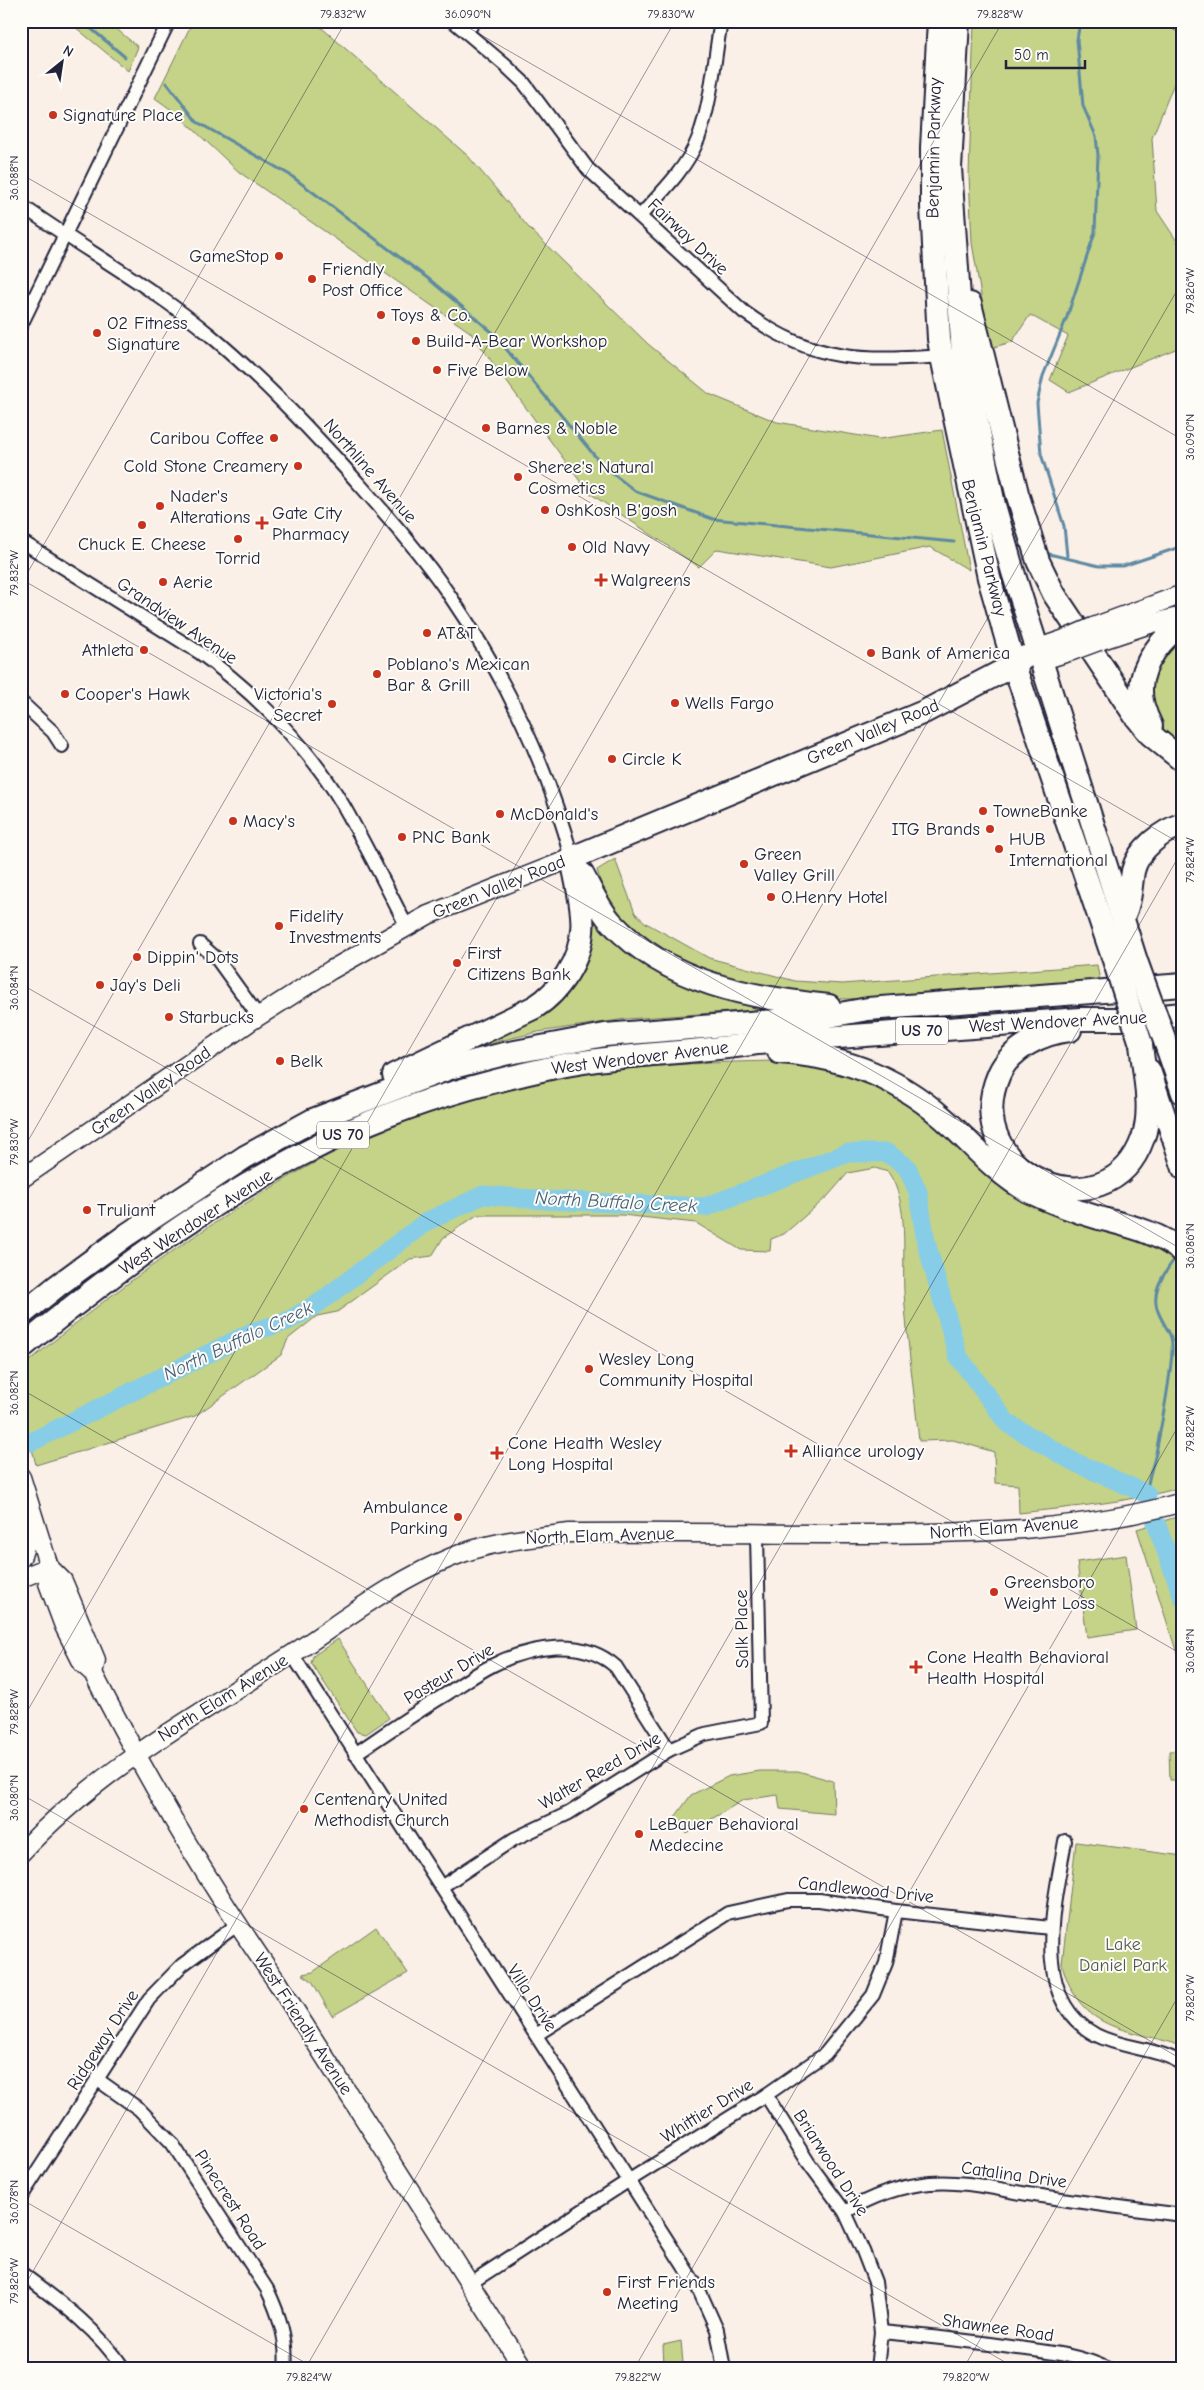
<svg xmlns="http://www.w3.org/2000/svg" width="1204" height="2390" viewBox="0 0 1204 2390" font-family="'Comic Neue',sans-serif">
<rect width="100%" height="100%" fill="#fbf0e7"/>
<filter id="ink" filterUnits="userSpaceOnUse"><feTurbulence type="fractalNoise" baseFrequency=".02" numOctaves="2"/><feDisplacementMap in="SourceGraphic" scale="10" xChannelSelector="R" yChannelSelector="G"/><feConvolveMatrix kernelMatrix="1 2 1 2 8 2 1 2 1" color-interpolation-filters="sRGB"/></filter>
<g filter="url(#ink)">
<!-- green -->
<g fill="#c4d387" stroke="#737a61">
<polygon points="68,21 107,21 138,47 128,71"/>
<polygon points="193,21 314,21 468,156 529,228 648,344 709,394 777,422 879,439 942,430 969,570 930,547 831,567 717,549 699,567 588,492 470,332 239,172 176,113 155,98"/>
<polygon points="974,21 1183,21 1183,68 1179,71 1152,138 1157,211 1183,250 1183,346 1069,392 1050,380 1068,336 1030,315 1012,342 990,348 972,243 969,175"/>
<path d="M1183,638V747C1176,741 1167,734 1161,726C1139,698 1158,656 1183,638Z"/>
<path d="M615,859L635,913L646,923L709,958L795,981L842,984L1097,965L1100,981L850,999C766,998 648,972 604,892C601,886 599,877 597,870Z"/>
<polygon points="589,911 757,1006 756,1010 626,1019 538,1032 499,1041 428,1068 533,1016"/>
<path d="M780,1061L861,1075L934,1119L1183,1261V1487C1130,1502 1073,1507 1019,1513L1018,1485L995,1483L994,1452L953,1440L919,1441C914,1391 907,1341 904,1292C902,1255 910,1203 888,1172L875,1168L848,1173L828,1196L784,1234L771,1239L770,1251L741,1250L696,1223L622,1215H477L443,1238L432,1256L410,1259L337,1312L317,1316L288,1339L281,1355L195,1416L36,1465L21,1405V1368C96,1305 173,1247 256,1197C292,1175 329,1153 368,1137C424,1113 485,1093 545,1081C618,1066 705,1062 780,1061Z"/>
<polygon points="1183,1515 1183,1672 1137,1529"/>
<polygon points="1126,1555 1136,1630 1087,1637 1077,1562"/>
<polygon points="338,1639 389,1718 366,1734 357,1732 311,1663 313,1656"/>
<polygon points="1183,1750 1183,1780 1170,1780 1169,1751"/>
<polygon points="760,1771 798,1771 833,1781 834,1814 780,1809 778,1795 743,1800 687,1834 675,1817 691,1795 729,1776"/>
<path d="M1076,1842L1183,1856V2048L1173,2043C1119,2028 1079,2028 1062,1964Z"/>
<polygon points="376,1927 408,1973 332,2016 312,1981 302,1974 313,1972"/>
<polygon points="681,2341 683,2363 664,2366 663,2345"/>
</g>
<g fill="none" stroke-linecap="round" stroke-linejoin="round">
<!-- stream -->
<g stroke="#5f89a3" stroke-width="3">
<polyline points="82,21 125,57"/>
<polyline points="167,83 197,122 290,175 430,280 492,332 604,467 635,491 713,519 954,542"/>
<polyline points="1045,553 1099,566 1123,566 1183,546"/>
<polyline points="1067,556 1064,526 1041,454 1037,403 1043,376 1067,317 1095,232 1098,155 1096,136 1083,106 1077,40 1080,21"/>
<path d="M1147,1494C1147,1479 1153,1467 1156,1453C1162,1420 1170,1385 1172,1351C1173,1333 1167,1331 1160,1316C1149,1295 1161,1278 1173,1261"/>
</g>
<!-- river -->
<g stroke="#87cde8" stroke-width="19">
<polyline points="31,1442 252,1332 288,1321 320,1302 426,1222 483,1195 545,1200 705,1207 848,1153 887,1153 907,1167 918,1192 926,1242 958,1356 1007,1423 1074,1462 1147,1494"/>
<polyline points="1156,1523 1183,1598"/>
</g>
<defs>
<g id="street">
<path d="M453,21L505,65L524,83L588,169L744,312C816,364 863,361 948,356"/>
<polyline points="466,32 475,21"/>
<path d="M21,205C83,249 151,286 210,335C259,376 301,420 344,467C381,509 419,550 450,596C504,674 548,767 572,858"/>
<path d="M640,216C661,193 687,168 698,139C712,102 714,60 721,21"/>
<polyline points="21,325 169,21"/>
<path d="M21,541L200,653C255,693 309,747 343,805C366,845 386,886 407,927"/>
<polyline points="21,702 53,732 62,746"/>
<polyline points="200,944 217,959 259,1017"/>
<polyline points="292,1654 699,2290 717,2330 724,2369"/>
<path d="M355,1754C386,1733 416,1712 448,1693C463,1683 477,1673 493,1665C531,1646 583,1637 616,1667L669,1750"/>
<path d="M1065,1841C1055,1901 1028,1999 1096,2035C1123,2049 1156,2047 1183,2064"/>
<polyline points="441,1887 514,1839 569,1813 669,1750 705,1734 761,1723 757,1535"/>
<polyline points="536,2035 728,1913 788,1900 819,1900 896,1911 1050,1928"/>
<path d="M98,2080L139,2109L172,2143L267,2289C279,2314 288,2340 285,2369"/>
<polyline points="766,2095 808,2162 845,2212 863,2251 875,2282 881,2332 877,2369"/>
<polyline points="21,2197 149,1999 182,1965 237,1925"/>
<path d="M845,2212C872,2196 899,2186 930,2183C962,2180 997,2189 1028,2194C1080,2202 1131,2209 1183,2215"/>
<path d="M21,2273C60,2302 97,2328 124,2369"/>
<polyline points="469,2284 628,2181 766,2095 825,2054 873,1995 886,1963 896,1911"/>
<path d="M881,2332C927,2336 972,2341 1018,2348C1049,2352 1079,2355 1108,2369"/>
</g>
<g id="secondary">
<polyline points="1093,627 1183,594"/>
<polyline points="1099,641 1153,623 1183,616"/>
<polyline points="1036,649 1065,639"/>
<polyline points="1040,661 1072,651"/>
<polyline points="21,1179 248,1023 331,970 428,915 572,858"/>
<path d="M21,1477L49,1567L48,1583L64,1626L83,1664L93,1673C148,1780 208,1884 277,1982L524,2369"/>
<polyline points="21,1558 28,1538 32,1518"/>
<polyline points="49,1567 63,1581 96,1660 93,1673"/>
<polyline points="21,1578 49,1567"/>
<path d="M21,1853C97,1770 197,1716 291,1655C344,1620 393,1581 452,1557C491,1541 530,1538 570,1533C671,1532 772,1534 872,1534C979,1533 1079,1531 1183,1502"/>
</g>
<polyline id="primary" points="1150,1070 1183,1169"/>
<g id="highway">
<polyline points="939,21 932,147 932,207 939,339 942,357 989,578 1014,665 1115,963"/>
<polyline points="958,21 950,168 963,355 994,505 1013,572 1136,961"/>
<polyline points="970,304 1017,493 1038,561 1054,594 1134,714 1151,735 1183,761"/>
<path d="M1151,726C1145,714 1140,702 1141,688C1142,664 1162,636 1183,625"/>
<polyline points="572,858 924,712 1014,665 1025,657"/>
<path d="M582,874C591,890 599,909 612,923C668,983 751,998 829,1006"/>
<path d="M1123,917C1131,900 1130,889 1133,871C1138,849 1162,831 1183,824"/>
<path d="M1070,1030C1042,1033 1011,1048 999,1074C956,1174 1108,1238 1143,1138C1153,1110 1144,1074 1141,1044"/>
<polyline points="1165,1041 1183,1093"/>
<path d="M779,1052C849,1057 902,1079 953,1127C976,1149 999,1175 1028,1191C1051,1202 1075,1211 1099,1218C1129,1226 1158,1232 1183,1252"/>
<path d="M394,1075L535,1007C549,998 557,989 567,974C593,933 580,902 572,858"/>
<polyline points="21,1315 57,1286 128,1234 245,1157 313,1120 415,1081 453,1067 504,1054 605,1035 823,1017 868,1009 1183,985"/>
<path d="M21,1348C122,1265 232,1184 352,1130C417,1101 485,1082 555,1067C622,1053 690,1054 758,1043L1080,1019H1126L1183,1014"/>
</g>
</defs>
<!-- street casing -->
<use href="#street" stroke="#22223b" stroke-width="16"/>
<!-- secondary casing -->
<use href="#secondary" stroke="#22223b" stroke-width="21"/>
<!-- primary casing -->
<use href="#primary" stroke="#22223b" stroke-width="24"/>
<!-- highway casing -->
<use href="#highway" stroke="#22223b" stroke-width="26"/>
<!-- street -->
<use href="#street" stroke="#fdfcf7" stroke-width="12"/>
<!-- secondary -->
<use href="#secondary" stroke="#fdfcf7" stroke-width="18"/>
<!-- primary -->
<use href="#primary" stroke="#fdfcf7" stroke-width="20"/>
<!-- highway -->
<use href="#highway" stroke="#fdfcf7" stroke-width="22"/>
<defs>
<g id="secondary-bridge">
<polyline points="1065,639 1093,627"/>
<polyline points="1072,651 1099,641"/>
</g>
<g id="highway-bridge">
<polyline points="1136,961 1165,1041"/>
<polyline points="1115,963 1141,1044"/>
</g>
</defs>
<!-- secondary-bridge casing -->
<use href="#secondary-bridge" stroke="#22223b" stroke-width="21" stroke-linecap="butt"/>
<!-- highway-bridge casing -->
<use href="#highway-bridge" stroke="#22223b" stroke-width="26" stroke-linecap="butt"/>
<!-- secondary-bridge -->
<use href="#secondary-bridge" stroke="#fdfcf7" stroke-width="18"/>
<!-- highway-bridge -->
<use href="#highway-bridge" stroke="#fdfcf7" stroke-width="22"/>
</g>
</g>
<!-- ticks -->
<path fill="none" stroke="#22223b" stroke-width="1" stroke-opacity="0.45" d="M457,21L1183,440M1158,21L1183,35M21,174L1183,845M21,579L1183,1250M21,584L346,21M21,984L1183,1655M21,1153L675,21M21,1389L1183,2060M21,1722L1003,21M21,1794L1017,2369M21,2199L316,2369M21,2292L1183,280M305,2369L1183,849M634,2369L1183,1418M963,2369L1183,1988"/>
<!-- markers -->
<g fill="#c8321e" stroke="#fdfcf7" stroke-width="2">
<circle cx="53" cy="115" r="5"/>
<circle cx="279" cy="256" r="5"/>
<circle cx="312" cy="279" r="5"/>
<circle cx="381" cy="315" r="5"/>
<circle cx="97" cy="333" r="5"/>
<circle cx="416" cy="341" r="5"/>
<circle cx="437" cy="370" r="5"/>
<circle cx="486" cy="428" r="5"/>
<circle cx="274" cy="438" r="5"/>
<circle cx="298" cy="466" r="5"/>
<circle cx="518" cy="477" r="5"/>
<circle cx="160" cy="506" r="5"/>
<circle cx="545" cy="510" r="5"/>
<path d="M259.5 515.5h5v5h5v5h-5v5h-5v-5h-5v-5h5z"/>
<circle cx="142" cy="525" r="5"/>
<circle cx="238" cy="539" r="5"/>
<circle cx="572" cy="547" r="5"/>
<path d="M598.5 572.5h5v5h5v5h-5v5h-5v-5h-5v-5h5z"/>
<circle cx="163" cy="582" r="5"/>
<circle cx="427" cy="633" r="5"/>
<circle cx="144" cy="650" r="5"/>
<circle cx="871" cy="653" r="5"/>
<circle cx="377" cy="674" r="5"/>
<circle cx="65" cy="694" r="5"/>
<circle cx="675" cy="703" r="5"/>
<circle cx="332" cy="704" r="5"/>
<circle cx="612" cy="759" r="5"/>
<circle cx="983" cy="811" r="5"/>
<circle cx="500" cy="814" r="5"/>
<circle cx="233" cy="821" r="5"/>
<circle cx="990" cy="829" r="5"/>
<circle cx="402" cy="837" r="5"/>
<circle cx="999" cy="849" r="5"/>
<circle cx="744" cy="864" r="5"/>
<circle cx="771" cy="897" r="5"/>
<circle cx="279" cy="926" r="5"/>
<circle cx="137" cy="957" r="5"/>
<circle cx="457" cy="963" r="5"/>
<circle cx="100" cy="985" r="5"/>
<circle cx="169" cy="1017" r="5"/>
<circle cx="280" cy="1061" r="5"/>
<circle cx="87" cy="1210" r="5"/>
<circle cx="589" cy="1369" r="5"/>
<path d="M788.5 1443.5h5v5h5v5h-5v5h-5v-5h-5v-5h5z"/>
<path d="M494.5 1445.5h5v5h5v5h-5v5h-5v-5h-5v-5h5z"/>
<circle cx="458" cy="1517" r="5"/>
<circle cx="994" cy="1592" r="5"/>
<path d="M913.5 1659.5h5v5h5v5h-5v5h-5v-5h-5v-5h5z"/>
<circle cx="304" cy="1809" r="5"/>
<circle cx="639" cy="1834" r="5"/>
<circle cx="607" cy="2292" r="5"/>
</g>
<g text-anchor="middle" dominant-baseline="central" stroke-width="4" stroke-linejoin="round" paint-order="stroke">
<!-- shield labels -->
<g fill="#fdfcf7" stroke="#646373" stroke-width="1">
<rect x="896" y="1017.5" width="52" height="27" rx="4"/>
<rect x="317" y="1121.5" width="52" height="27" rx="4"/>
</g>
<g font-size="16" font-weight="bold" fill="#22223b">
<text x="922" y="1031">US 70</text>
<text x="343" y="1135">US 70</text>
</g>
<!-- poi labels -->
<g font-size="18" fill="#22223b" stroke="#fdfcf7" text-anchor="start">
<text x="63" y="115">Signature Place</text>
<text x="269" y="256" text-anchor="end">GameStop</text>
<text x="322" y="269">Friendly<tspan x="322" dy="21">Post Office</tspan></text>
<text x="391" y="315">Toys &amp; Co.</text>
<text x="107" y="323">O2 Fitness<tspan x="107" dy="21">Signature</tspan></text>
<text x="426" y="341">Build-A-Bear Workshop</text>
<text x="447" y="370">Five Below</text>
<text x="496" y="428">Barnes &amp; Noble</text>
<text x="264" y="438" text-anchor="end">Caribou Coffee</text>
<text x="288" y="466" text-anchor="end">Cold Stone Creamery</text>
<text x="528" y="467">Sheree's Natural<tspan x="528" dy="21">Cosmetics</tspan></text>
<text x="170" y="496">Nader's<tspan x="170" dy="21">Alterations</tspan></text>
<text x="555" y="510">OshKosh B'gosh</text>
<text x="272" y="513">Gate City<tspan x="272" dy="21">Pharmacy</tspan></text>
<text x="142" y="544" text-anchor="middle">Chuck E. Cheese</text>
<text x="582" y="547">Old Navy</text>
<text x="238" y="558" text-anchor="middle">Torrid</text>
<text x="611" y="580">Walgreens</text>
<text x="173" y="582">Aerie</text>
<text x="437" y="633">AT&amp;T</text>
<text x="134" y="650" text-anchor="end">Athleta</text>
<text x="881" y="653">Bank of America</text>
<text x="387" y="664">Poblano's Mexican<tspan x="387" dy="21">Bar &amp; Grill</tspan></text>
<text x="75" y="694">Cooper's Hawk</text>
<text x="322" y="694" text-anchor="end">Victoria's<tspan x="322" dy="21">Secret</tspan></text>
<text x="685" y="703">Wells Fargo</text>
<text x="622" y="759">Circle K</text>
<text x="993" y="811">TowneBanke</text>
<text x="510" y="814">McDonald's</text>
<text x="243" y="821">Macy's</text>
<text x="980" y="829" text-anchor="end">ITG Brands</text>
<text x="412" y="837">PNC Bank</text>
<text x="1009" y="839">HUB<tspan x="1009" dy="21">International</tspan></text>
<text x="754" y="854">Green<tspan x="754" dy="21">Valley Grill</tspan></text>
<text x="781" y="897">O.Henry Hotel</text>
<text x="289" y="916">Fidelity<tspan x="289" dy="21">Investments</tspan></text>
<text x="467" y="953">First<tspan x="467" dy="21">Citizens Bank</tspan></text>
<text x="147" y="957">Dippin' Dots</text>
<text x="110" y="985">Jay's Deli</text>
<text x="179" y="1017">Starbucks</text>
<text x="290" y="1061">Belk</text>
<text x="97" y="1210">Truliant</text>
<text x="599" y="1359">Wesley Long<tspan x="599" dy="21">Community Hospital</tspan></text>
<text x="508" y="1443">Cone Health Wesley<tspan x="508" dy="21">Long Hospital</tspan></text>
<text x="802" y="1451">Alliance urology</text>
<text x="448" y="1507" text-anchor="end">Ambulance<tspan x="448" dy="21">Parking</tspan></text>
<text x="1004" y="1582">Greensboro<tspan x="1004" dy="21">Weight Loss</tspan></text>
<text x="927" y="1657">Cone Health Behavioral<tspan x="927" dy="21">Health Hospital</tspan></text>
<text x="314" y="1799">Centenary United<tspan x="314" dy="21">Methodist Church</tspan></text>
<text x="649" y="1824">LeBauer Behavioral<tspan x="649" dy="21">Medecine</tspan></text>
<text x="617" y="2282">First Friends<tspan x="617" dy="21">Meeting</tspan></text>
</g>
<!-- street labels -->
<g font-size="18" fill="#22223b" stroke="#fdfcf7">
<text transform="translate(934 148) rotate(-89)">Benjamin Parkway</text>
<text transform="translate(688 237) rotate(43)">Fairway Drive</text>
<text transform="translate(370 471) rotate(49)">Northline Avenue</text>
<text transform="translate(984 548) rotate(76)">Benjamin Parkway</text>
<text transform="translate(177 621) rotate(34)">Grandview Avenue</text>
<text transform="translate(873 732) rotate(-23)">Green Valley Road</text>
<text transform="translate(499 887) rotate(-22)">Green Valley Road</text>
<text transform="translate(1058 1022) rotate(-3)">West Wendover Avenue</text>
<text transform="translate(640 1058) rotate(-7)">West Wendover Avenue</text>
<text transform="translate(151 1091) rotate(-35)">Green Valley Road</text>
<text transform="translate(196 1222) rotate(-33)">West Wendover Avenue</text>
<text transform="translate(1004 1528) rotate(-4)">North Elam Avenue</text>
<text transform="translate(600 1536) rotate(-2)">North Elam Avenue</text>
<text transform="translate(742 1629) rotate(-91)">Salk Place</text>
<text transform="translate(449 1674) rotate(-31)">Pasteur Drive</text>
<text transform="translate(223 1698) rotate(-32)">North Elam Avenue</text>
<text transform="translate(600 1771) rotate(-30)">Walter Reed Drive</text>
<text transform="translate(866 1890) rotate(6)">Candlewood Drive</text>
<text transform="translate(532 1998) rotate(57)">Villa Drive</text>
<text transform="translate(303 2024) rotate(57)">West Friendly Avenue</text>
<text transform="translate(103 2040) rotate(-57)">Ridgeway Drive</text>
<text transform="translate(707 2111) rotate(-32)">Whittier Drive</text>
<text transform="translate(831 2163) rotate(57)">Briarwood Drive</text>
<text transform="translate(1014 2175) rotate(8)">Catalina Drive</text>
<text transform="translate(230 2200) rotate(57)">Pinecrest Road</text>
<text transform="translate(998 2328) rotate(8)">Shawnee Road</text>
</g>
<!-- park labels -->
<g font-size="18" fill="#535752" stroke="#fdfcf7">
<text x="1123" y="1944">Lake<tspan x="1123" dy="21">Daniel Park</tspan></text>
</g>
<!-- water labels -->
<g font-size="19" font-style="italic" fill="#455e78" stroke="#fdfcf7">
<text transform="translate(616 1202) rotate(3)">North Buffalo Creek</text>
<text transform="translate(238 1341) rotate(-25)">North Buffalo Creek</text>
</g>
</g>
<!-- margin -->
<rect width="1204" height="2390" fill="none" stroke="#fdfcf7" stroke-width="55"/>
<!-- north arrow -->
<g transform="translate(62 62) rotate(30)" stroke="#fdfcf7" stroke-width="4" paint-order="stroke">
<path d="M0-4L9 19L0 12L-9 19Z" fill="#22223b"/>
<text y="-8" font-size="14" font-weight="bold" text-anchor="middle" fill="#22223b">N</text>
</g>
<!-- scale -->
<path d="M1006 60v8h79v-8" fill="none" stroke="#22223b" stroke-width="2.5"/>
<text x="1014" y="60" font-size="15" fill="#22223b" stroke="#fdfcf7" stroke-width="4" paint-order="stroke">50 m</text>
<rect x="28" y="28" width="1148" height="2334" fill="none" stroke="#22223b" stroke-width="2"/>
<g font-size="12" text-anchor="middle" fill="#22223b">
<text x="343" y="18">79.832°W</text>
<text x="468" y="18">36.090°N</text>
<text x="671" y="18">79.830°W</text>
<text x="1000" y="18">79.828°W</text>
<text transform="translate(14 178) rotate(-90)" y="4">36.088°N</text>
<text transform="translate(1190 291) rotate(-90)" y="4">79.826°W</text>
<text transform="translate(1190 437) rotate(-90)" y="4">36.090°N</text>
<text transform="translate(14 573) rotate(-90)" y="4">79.832°W</text>
<text transform="translate(1190 860) rotate(-90)" y="4">79.824°W</text>
<text transform="translate(14 988) rotate(-90)" y="4">36.084°N</text>
<text transform="translate(14 1142) rotate(-90)" y="4">79.830°W</text>
<text transform="translate(1190 1246) rotate(-90)" y="4">36.086°N</text>
<text transform="translate(14 1393) rotate(-90)" y="4">36.082°N</text>
<text transform="translate(1190 1429) rotate(-90)" y="4">79.822°W</text>
<text transform="translate(1190 1651) rotate(-90)" y="4">36.084°N</text>
<text transform="translate(14 1712) rotate(-90)" y="4">79.828°W</text>
<text transform="translate(14 1798) rotate(-90)" y="4">36.080°N</text>
<text transform="translate(1190 1998) rotate(-90)" y="4">79.820°W</text>
<text transform="translate(14 2202) rotate(-90)" y="4">36.078°N</text>
<text transform="translate(14 2281) rotate(-90)" y="4">79.826°W</text>
<text x="309" y="2381">79.824°W</text>
<text x="638" y="2381">79.822°W</text>
<text x="966" y="2381">79.820°W</text>
</g>
</svg>
